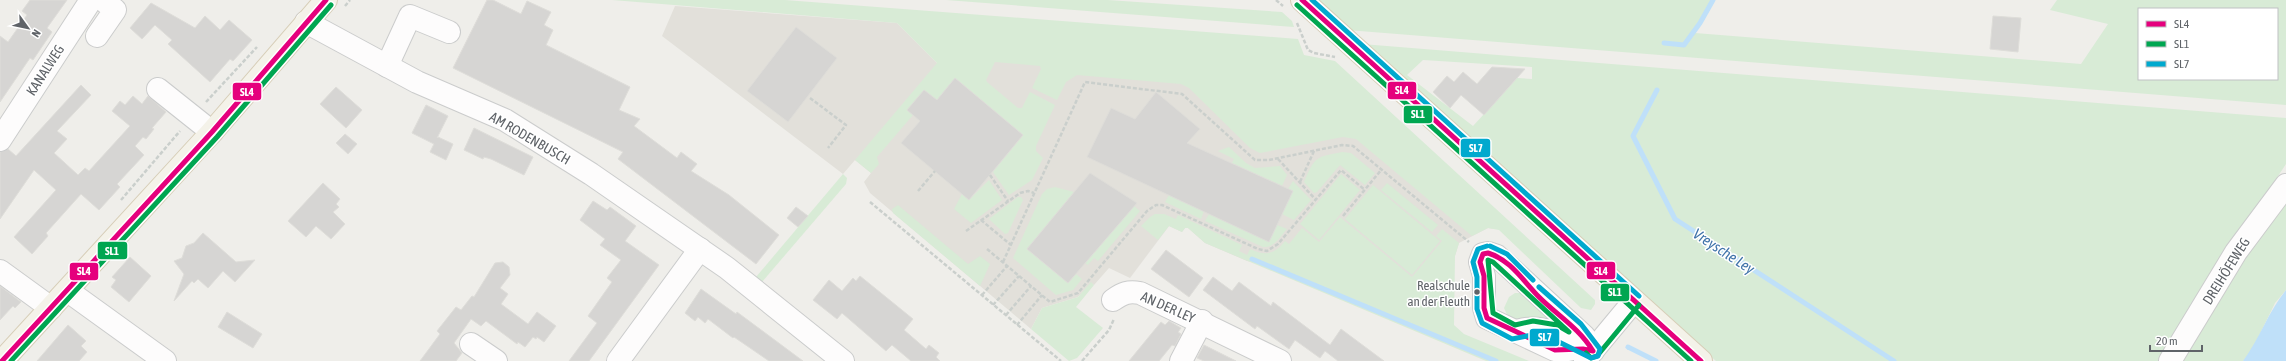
<svg xmlns="http://www.w3.org/2000/svg" width="2286" height="361" viewBox="0 0 2286 361" font-family="'Asap Condensed',sans-serif">
<rect width="100%" height="100%" fill="#efeeea"/>
<!-- education -->
<polygon fill="#e2e0da" points="675,6 897,23 937,63 982,44 1324,76 1495,229 1488,228 1459,243 1455,256 1415,296 1247,261 1205,243 1188,228 1185,228 1182,232 1169,226 1130,278 1109,268 1094,285 1091,283 1078,297 1042,308 1031,329 870,193 864,182 871,173 855,160 843,174 662,36"/>
<!-- green -->
<g fill="#d8ebd6" fill-rule="evenodd">
<polygon points="612,0 785,0 1298,39 1304,55 1335,61 1595,300 1595,304 1591,310 1581,308 1499,230 1488,228 1472,236 1356,139 1343,137 1260,153 1250,148 1189,88 1181,84 1077,75 1066,82 1057,100 1032,88 1041,69 1040,66 995,62 986,80 987,82 1018,108 1022,108 1030,92 1055,105 1036,146 1036,151 1043,158 1032,180 1009,195 993,172 1023,135 955,78 937,100 924,90 913,115 877,157 879,164 871,173 855,160 937,63 897,23"/>
<polygon points="946,0 1108,0 1282,12 1292,21 1294,27"/>
<path d="M1316,0H1714L1695,33L2081,64L2108,24L2050,10L2057,0H2286V105L1347,30ZM2139,9H2277V79H2139Z"/>
<path d="M1362,44L2286,118V164L2215,271L2160,361H1716ZM1423,60L1532,67V79L1517,78L1473,126L1407,75Z"/>
<polygon points="1229,147 1246,163 1255,168 1280,166 1287,175 1282,186 1232,163 1234,159 1218,151"/>
<path d="M1342,152L1351,153L1375,173L1365,185L1340,165L1317,192L1314,193L1304,182C1315,156 1316,157 1342,152Z"/>
<polygon points="843,174 847,178 846,184 762,282 756,277"/>
<polygon points="1341,174 1360,190 1319,240 1300,224"/>
<polygon points="989,180 1002,200 971,223 954,209 962,194 969,200"/>
<polygon points="1293,181 1311,200 1294,220 1282,214 1293,191 1288,189"/>
<polygon points="1387,183 1438,225 1432,232 1381,190"/>
<polygon points="1373,185 1440,241 1412,275 1345,219"/>
<polygon points="1055,187 1074,192 1027,249 1068,283 1076,274 1082,279 1073,290 1056,295 1013,258 1042,194 1047,189"/>
<polygon points="1169,195 1204,211 1201,219 1165,202"/>
<polygon points="1018,197 1021,197 1023,200 1008,233 1005,234 989,219"/>
<polygon points="2286,199 2286,290 2275,303 2253,348 2243,361 2180,361 2246,257"/>
<polygon points="898,205 968,264 980,256 990,264 980,286 893,213 892,209"/>
<polygon points="1134,206 1140,211 1098,261 1094,258 1088,265 1085,263"/>
<path d="M1155,214H1164L1176,219L1178,215L1242,245L1239,251L1247,255L1250,249C1265,256 1274,255 1285,241L1289,244L1302,228L1319,242L1340,217L1412,277L1442,241L1436,236L1442,229L1459,243L1455,256L1454,325L1464,334L1529,361H1486L1205,243L1188,228H1185L1182,232L1169,226L1158,240L1141,226L1150,217Z"/>
<path d="M1209,214L1269,242L1277,225L1287,229C1280,237 1274,248 1263,247L1205,221Z"/>
<polygon points="1091,282 1094,285 1076,307 1103,328 1077,358 1069,361 1031,329 1042,308 1078,297"/>
<polygon points="1515,293 1521,293 1555,319 1549,326 1509,319 1504,308 1509,297"/>
</g>
<!-- water -->
<path fill="#bfe0f9" d="M2286,290V361H2243C2260,338 2268,312 2286,290Z"/>
<g fill="none" stroke-linecap="round" stroke-linejoin="round">
<!-- stream -->
<g stroke="#bfe0f9" stroke-width="5">
<polyline points="1664,43 1684,45 1700,23 1713,0"/>
<polyline points="1657,90 1633,136 1675,219 1894,361"/>
<polyline points="1252,259 1496,361"/>
<polyline points="1628,347 1656,361"/>
</g>
</g>
<!-- building -->
<g fill="#d6d5d3" stroke="#deddd9">
<polygon points="30,0 67,0 47,28 52,32 33,60 30,58 0,102 0,36 8,42 27,15 22,11"/>
<polygon points="487,0 493,0 521,14 527,1 551,12 544,25 553,30 546,45 630,87 619,110 640,119 634,126 677,158 681,152 697,164 691,171 729,195 779,235 756,264 618,159 623,152 453,68"/>
<polygon points="151,3 195,28 205,16 220,30 229,20 252,40 233,61 230,59 210,82 168,44 172,40 155,25 142,39 130,28"/>
<polygon points="1993,16 2021,18 2018,52 1990,49"/>
<polygon points="796,27 837,58 788,122 747,91"/>
<polygon points="1492,67 1525,69 1484,115 1461,95 1450,108 1433,92 1447,76 1454,82 1463,72 1477,84"/>
<polygon points="955,78 1023,135 969,200 901,143 920,121 907,110 924,90 937,100"/>
<polygon points="81,85 91,95 57,131 67,139 54,153 78,175 85,168 89,171 130,126 112,111 120,101 125,105 133,96 142,104 148,96 166,112 152,128 154,129 146,139 143,137 135,146 144,155 117,184 120,187 99,210 81,194 46,233 48,236 32,254 14,237 56,190 34,170 0,219 0,152 8,149 16,156"/>
<polygon points="336,87 362,110 346,128 320,104"/>
<polygon points="1156,92 1200,129 1187,143 1293,191 1269,242 1087,157 1111,108 1135,119"/>
<polygon points="426,105 448,116 437,138 438,137 453,144 446,160 430,152 434,144 412,133"/>
<polygon points="474,128 533,157 524,175 491,159 484,157 483,159 464,150"/>
<polygon points="345,134 357,144 348,154 336,143"/>
<polygon points="1090,173 1137,203 1068,283 1027,249"/>
<polygon points="323,183 340,199 336,204 339,207 333,212 345,224 331,239 316,226 306,237 288,221"/>
<polygon points="593,201 607,210 610,207 636,226 625,241 659,265 589,361 569,361 597,323 588,316 612,282 607,278 621,260 600,245 605,239 580,220"/>
<polygon points="796,207 808,216 798,227 787,218"/>
<polygon points="203,233 236,262 255,260 235,282 223,271 208,288 198,279 194,283 192,281 174,301 184,274 174,261 182,258 186,246 194,243"/>
<polygon points="1166,250 1203,278 1189,297 1151,269"/>
<polygon points="130,257 151,276 129,302 111,287 116,280 112,277"/>
<polygon points="503,262 509,267 510,275 500,288 508,294 501,304 528,324 537,312 556,326 544,342 537,337 536,339 533,337 525,347 518,342 517,344 486,321 481,326 471,319 454,343 462,353 456,361 420,361 440,334 437,331 456,307 461,310 472,296 474,297 495,263"/>
<polygon points="860,276 913,319 904,330 926,349 929,345 939,353 936,357 940,361 911,361 892,345 886,351 842,313 837,319 813,300 829,280 842,291 853,278 856,281"/>
<polygon points="1213,277 1232,291 1239,282 1271,306 1273,302 1330,345 1341,329 1384,361 1338,361 1325,351 1320,358 1295,340 1289,349 1257,326 1255,329 1203,290"/>
<polygon points="0,286 21,302 15,308 13,306 0,320"/>
<polygon points="701,289 736,314 737,312 803,361 769,361 734,337 733,338 708,319 705,323 698,317 695,321 685,313"/>
<polygon points="227,312 262,334 253,348 218,327"/>
<polygon points="1169,321 1181,328 1178,332 1181,334 1175,346 1172,345 1159,361 1129,361 1161,322 1165,325"/>
<polygon points="68,325 86,341 81,346 87,352 79,361 37,361"/>
<polygon points="1204,345 1236,361 1204,361 1197,358"/>
</g>
<g fill="none" stroke-linecap="round" stroke-linejoin="round">
<defs>
<g id="minor">
<polyline points="306,22 417,82 505,120 591,174 727,268 843,361"/>
<polyline points="97,36 115,10 103,0"/>
<polyline points="387,66 410,16 449,32"/>
<polyline points="158,89 212,132"/>
<polyline points="0,140 91,0"/>
<polyline points="0,271 51,308"/>
<polyline points="68,291 165,361"/>
<path d="M1113,300C1123,293 1128,291 1140,293L1280,361"/>
<path d="M1520,330C1542,324 1564,335 1581,346"/>
<polyline points="471,344 496,361"/>
<polyline points="1582,347 1563,351 1555,350 1487,318 1484,308 1484,276 1480,262 1483,254 1488,253 1497,256 1584,336 1593,351"/>
<polyline points="1585,360 1634,301"/>
<polyline points="618,361 700,249"/>
<polyline points="1181,361 1202,321"/>
<polyline points="2170,361 2236,252 2286,185"/>
</g>
<g id="major">
<polyline points="1302,0 1701,361"/>
<polyline points="2,361 212,132 326,0"/>
</g>
</defs>
<!-- minor casing -->
<use href="#minor" stroke="#cbcccc" stroke-width="24"/>
<!-- major casing -->
<use href="#major" stroke="#d7ceb8" stroke-width="24"/>
<!-- path -->
<g stroke="#cacfcc" stroke-width="2.5" stroke-dasharray="4 2" stroke-linecap="butt">
<polyline points="1276,0 1283,6"/>
<polyline points="345,6 350,0"/>
<polyline points="1297,23 1308,50 1314,53 1335,57"/>
<polyline points="810,98 846,125 828,148"/>
<polyline points="206,102 257,47"/>
<polyline points="1278,159 1316,200"/>
<polyline points="990,175 1008,201"/>
<polyline points="1300,182 1314,151"/>
<polyline points="918,191 935,171"/>
<polyline points="121,200 180,131"/>
<polyline points="870,202 1061,361"/>
<polyline points="1343,216 1382,169"/>
<polyline points="981,220 1011,245"/>
<polyline points="966,231 1020,193 1028,191 1034,193"/>
<polyline points="987,249 1050,302 1078,293 1147,211 1156,205 1162,205 1258,249 1267,251 1278,244 1341,170 1365,190"/>
<polyline points="1003,262 1085,82 1182,94 1255,160 1269,160 1342,145 1353,146 1469,242"/>
<polyline points="982,295 1007,266"/>
<polyline points="993,305 1019,276"/>
<polyline points="1006,315 1031,286"/>
<polyline points="1017,325 1042,295"/>
<polyline points="1082,361 1109,330 1114,319"/>
</g>
<!-- minor -->
<use href="#minor" stroke="#fdfcfc" stroke-width="22"/>
<!-- major -->
<use href="#major" stroke="#f4f2e9" stroke-width="22"/>
<defs>
<g id="bus-1">
<polyline points="1302,0 1701,361"/>
<path d="M1488,253C1511,260 1523,281 1539,297C1557,315 1579,328 1593,351L1583,349L1555,350L1487,318L1484,308V276L1480,262L1483,254Z"/>
<polyline points="2,361 212,132 326,0"/>
</g>
<g id="bus-2">
<polyline points="1297,5 1691,361"/>
<polygon points="1488,260 1493,262 1569,332 1557,325 1533,321 1515,325 1493,313"/>
<polyline points="1586,353 1591,358 1597,356 1639,305"/>
<polyline points="11,361 217,137 331,5"/>
</g>
<g id="bus-3">
<polyline points="1312,0 1639,296"/>
<polyline points="1487,246 1478,249 1473,262 1477,277 1477,309 1482,323 1512,339 1532,335 1553,339 1591,358 1598,356 1600,349 1581,324 1539,287"/>
<polyline points="1490,246 1507,254 1533,280"/>
</g>
</defs>
<!-- bus-1 casing -->
<use href="#bus-1" stroke="#fff" stroke-width="8"/>
<!-- bus-2 casing -->
<use href="#bus-2" stroke="#fff" stroke-width="8"/>
<!-- bus-3 casing -->
<use href="#bus-3" stroke="#fff" stroke-width="8"/>
<!-- bus-1 -->
<use href="#bus-1" stroke="#e5007d" stroke-width="5"/>
<!-- bus-2 -->
<use href="#bus-2" stroke="#00a651" stroke-width="5"/>
<!-- bus-3 -->
<use href="#bus-3" stroke="#00a9ce" stroke-width="5"/>
</g>
<!-- markers -->
<circle fill="#5f6368" stroke="#fff" stroke-width="1.5" cx="1477" cy="292" r="3.5"/>
<g text-anchor="middle" dominant-baseline="central" stroke-width="3" stroke-linejoin="round" paint-order="stroke">
<!-- bus labels -->
<g font-size="13" fill="#5f6368" stroke="#fff" text-anchor="end">
<text x="1470" y="285">Realschule<tspan x="1470" dy="16">an der Fleuth</tspan></text>
</g>
<!-- street labels -->
<g font-size="14" fill="#5f6368" stroke="#fff">
<text transform="translate(45 70) rotate(-57)">KANALWEG</text>
<text transform="translate(530 138) rotate(30)">AM RODENBUSCH</text>
<text transform="translate(2226 271) rotate(-58)">DREIHÖFEWEG</text>
<text transform="translate(1168 307) rotate(24)">AN DER LEY</text>
</g>
<!-- water labels -->
<g font-size="15" font-style="italic" fill="#4174aa" stroke="#fff">
<text transform="translate(1724 251) rotate(33)">Vreysche Ley</text>
</g>
</g>
<g stroke="#fff" stroke-width="1.5">
<rect x="1387" y="81" width="30" height="19" rx="4" fill="#e5007d"/>
<rect x="232" y="82" width="30" height="19" rx="4" fill="#e5007d"/>
<rect x="1403" y="105" width="30" height="19" rx="4" fill="#00a651"/>
<rect x="1460" y="138" width="31" height="20" rx="4" fill="#00a9ce"/>
<rect x="97" y="241" width="31" height="19" rx="4" fill="#00a651"/>
<rect x="1586" y="261" width="30" height="19" rx="4" fill="#e5007d"/>
<rect x="69" y="262" width="30" height="19" rx="4" fill="#e5007d"/>
<rect x="1600" y="283" width="30" height="19" rx="4" fill="#00a651"/>
<rect x="1529" y="328" width="31" height="19" rx="4" fill="#00a9ce"/>
</g>
<g font-size="11" text-anchor="middle" font-weight="bold" fill="#fff">
<text x="1402" y="94">SL4</text>
<text x="247" y="96">SL4</text>
<text x="1418" y="118">SL1</text>
<text x="1476" y="152">SL7</text>
<text x="112" y="255">SL1</text>
<text x="1601" y="275">SL4</text>
<text x="84" y="275">SL4</text>
<text x="1615" y="296">SL1</text>
<text x="1545" y="341">SL7</text>
</g>
<!-- legend -->
<rect x="2138" y="8" width="140" height="72" fill="#ffffff" stroke="#bfc1c3"/>
<rect x="2146" y="21" width="20" height="6" fill="#e5007d" stroke="#bfc1c3"/>
<text x="2174" y="28" font-size="12" fill="#5f6368">SL4</text>
<rect x="2146" y="41" width="20" height="6" fill="#00a651" stroke="#bfc1c3"/>
<text x="2174" y="48" font-size="12" fill="#5f6368">SL1</text>
<rect x="2146" y="61" width="20" height="6" fill="#00a9ce" stroke="#bfc1c3"/>
<text x="2174" y="68" font-size="12" fill="#5f6368">SL7</text>
<!-- north arrow -->
<g transform="translate(28 28) rotate(123)" stroke="#ffffff" stroke-width="3" paint-order="stroke">
<path d="M0-3L7 15L0 10L-7 15Z" fill="#5f6368"/>
<text y="-6" font-size="11" font-weight="bold" text-anchor="middle" fill="#5f6368">N</text>
</g>
<!-- scale -->
<path d="M2150 345v6h52v-6" fill="none" stroke="#5f6368" stroke-width="2"/>
<text x="2156" y="345" font-size="12" fill="#5f6368" stroke="#ffffff" stroke-width="3" paint-order="stroke">20 m</text>
</svg>
